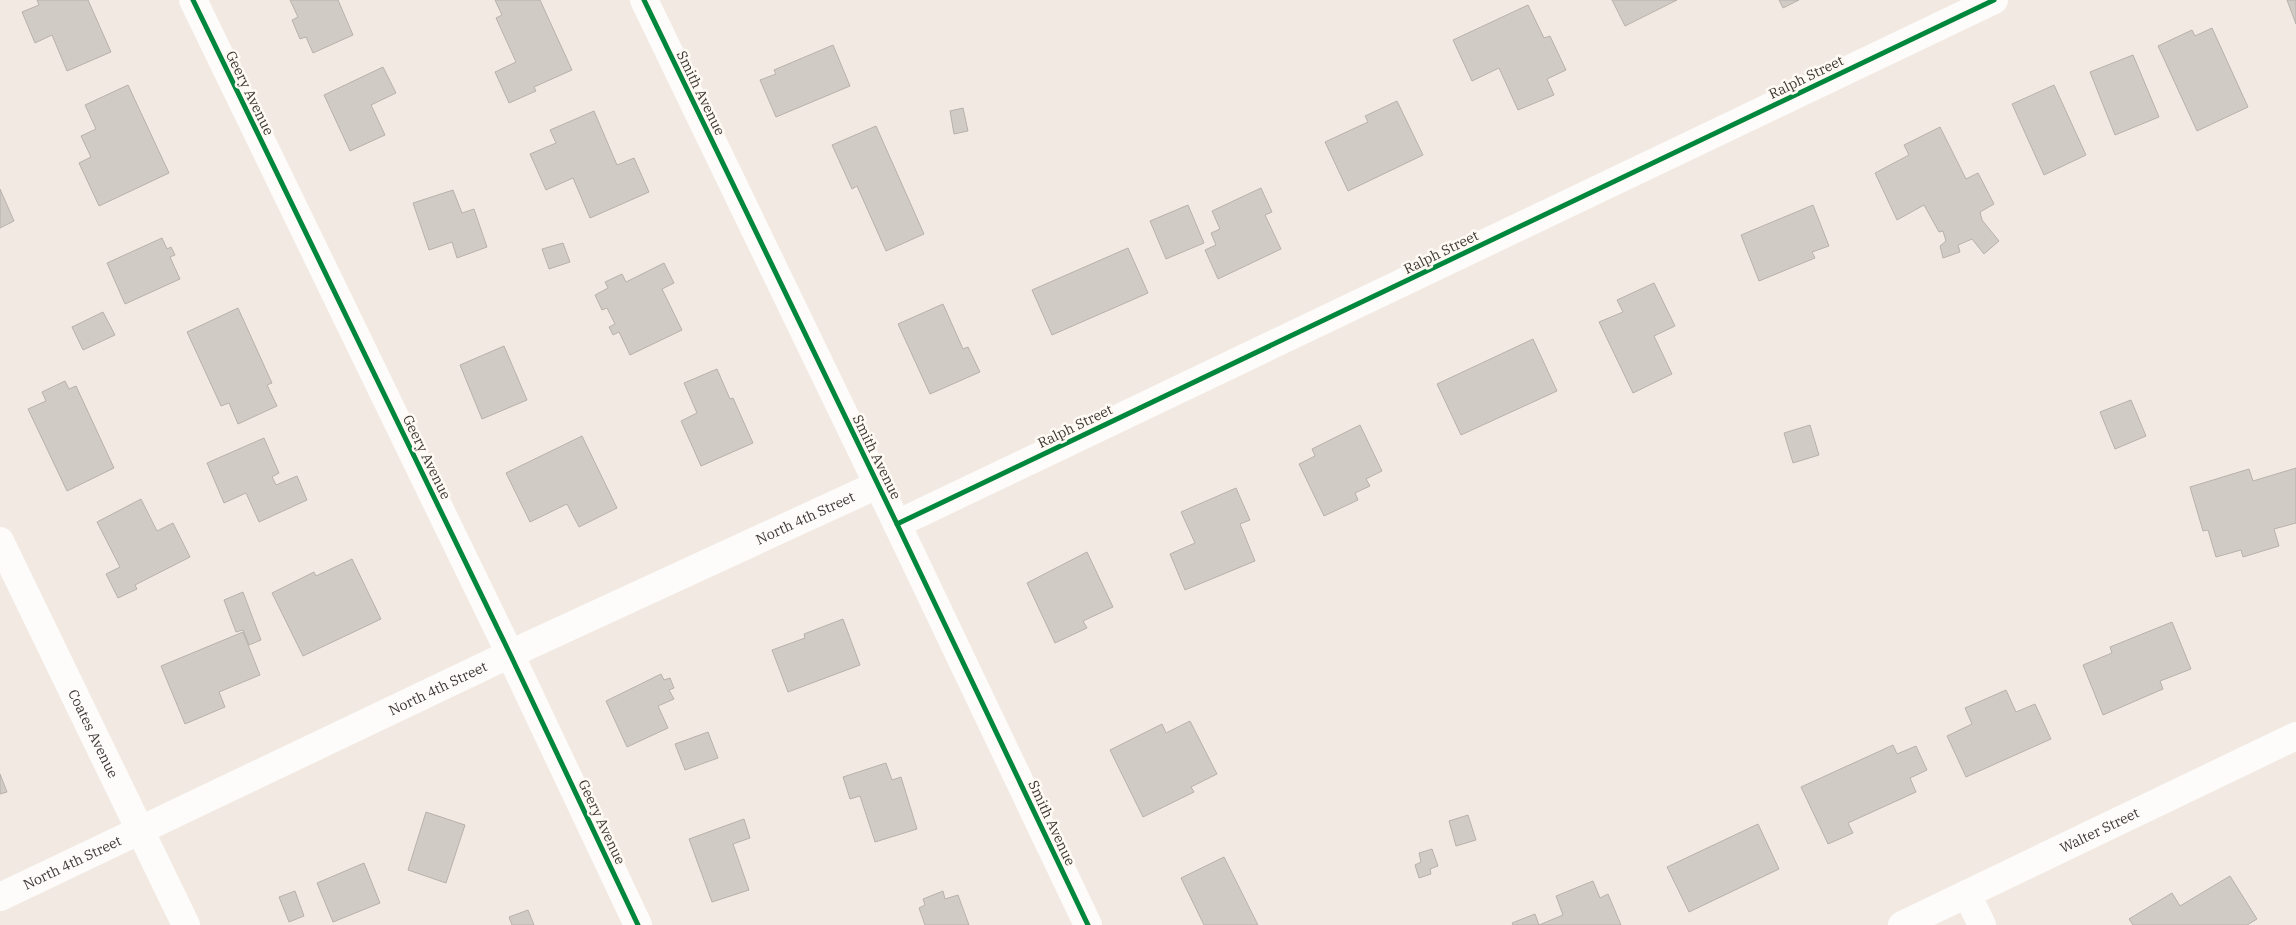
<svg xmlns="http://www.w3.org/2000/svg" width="2296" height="925" viewBox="0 0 2296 925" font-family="'IBM Plex Serif',serif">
<rect width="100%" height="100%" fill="#f2eae2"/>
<!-- building -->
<g fill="#d1cbc5" stroke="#b8b1ab">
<polygon points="37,0 88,0 111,52 67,71 52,35 35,43 22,12 39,5"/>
<polygon points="290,0 338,0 353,35 313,53 306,37 300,39 292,20 298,17"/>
<polygon points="495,0 540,0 572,70 534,87 536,91 509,103 495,72 516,62 496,18 502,15"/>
<polygon points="1612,0 1677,0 1625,26"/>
<polygon points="1779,0 1799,0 1783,8"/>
<polygon points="2287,0 2296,0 2296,24"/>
<polygon points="1528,5 1544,38 1550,36 1566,70 1547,79 1554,95 1518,110 1499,68 1472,81 1453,40"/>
<polygon points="2212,28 2248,107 2197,131 2158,46 2192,30 2195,36"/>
<polygon points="833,45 850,86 776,117 760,80 776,74 774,70"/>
<polygon points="2133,55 2159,117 2115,135 2090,72"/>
<polygon points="383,67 396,93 371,105 385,135 350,151 324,95"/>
<polygon points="128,85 169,173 99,206 79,163 91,157 81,136 96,129 85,105"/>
<polygon points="2054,85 2086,155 2044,175 2012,104"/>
<polygon points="1397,101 1423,155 1348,191 1325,142 1368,122 1365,116"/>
<polygon points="963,108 968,131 954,134 950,111"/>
<polygon points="594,111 617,165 634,158 649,192 590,218 573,178 546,190 530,154 556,143 550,130"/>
<polygon points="876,126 924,234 886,251 857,186 852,189 832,145"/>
<polygon points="1940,127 1966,179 1978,173 1994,204 1980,212 1982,220 1999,241 1984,254 1972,239 1958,245 1960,252 1943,258 1940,246 1946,241 1943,231 1939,232 1924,205 1897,220 1875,173 1909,155 1904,145"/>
<polygon points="1261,188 1272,212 1265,215 1281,249 1218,279 1205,250 1216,245 1211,233 1220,229 1212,211"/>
<polygon points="0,189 14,221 0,228"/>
<polygon points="453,190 462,213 474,209 487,247 457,258 452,242 429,250 413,203"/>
<polygon points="1188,205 1204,243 1166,259 1150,221"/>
<polygon points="1813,205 1829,246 1812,252 1815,258 1759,281 1741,235"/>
<polygon points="162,238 167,249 171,247 175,255 170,257 180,279 125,304 107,263"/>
<polygon points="563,243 570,262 549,269 542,249"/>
<polygon points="1128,248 1148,293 1052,335 1032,290"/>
<polygon points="664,263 674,283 662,289 682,330 630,355 619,332 613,335 609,327 615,324 607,308 602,310 595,295 608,288 605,282 622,274 626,282"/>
<polygon points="1654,283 1675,326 1654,336 1672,374 1633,393 1599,322 1623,312 1617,300"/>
<polygon points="943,304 963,349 968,347 980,372 930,394 898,324"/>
<polygon points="238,308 272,383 267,385 277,406 238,424 229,403 221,406 187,332"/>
<polygon points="103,312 115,335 83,350 72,327"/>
<polygon points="1533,339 1557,391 1461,435 1437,384"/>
<polygon points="504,346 527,400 482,419 460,365"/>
<polygon points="717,369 730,399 733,398 753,443 701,466 681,421 697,413 684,383"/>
<polygon points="65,381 69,389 76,386 114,468 67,491 28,409 46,401 42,392"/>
<polygon points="2131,400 2146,436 2115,449 2100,412"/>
<polygon points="1360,425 1382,471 1366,479 1370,486 1355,493 1358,500 1324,516 1299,464 1315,456 1312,449"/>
<polygon points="1810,425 1819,455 1793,463 1784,433"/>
<polygon points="582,436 617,508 579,527 567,504 530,522 506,473"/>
<polygon points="264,438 279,473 272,477 276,485 297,476 307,500 259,522 246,493 224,503 207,463"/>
<polygon points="2296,468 2296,523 2274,529 2279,546 2243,557 2241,550 2216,557 2208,530 2203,531 2190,487 2249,469 2253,481"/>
<polygon points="1236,488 1250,520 1240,524 1255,561 1185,590 1170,554 1195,543 1181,512"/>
<polygon points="141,499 157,531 173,523 190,557 135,585 137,589 118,598 106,574 120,567 97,522"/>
<polygon points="1087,552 1113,607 1083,621 1087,628 1055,643 1027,583"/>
<polygon points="352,559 381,619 303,656 272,593 314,572 316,576"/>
<polygon points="243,592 261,640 249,645 243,630 236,632 224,600"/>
<polygon points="843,619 860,665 788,692 772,650 805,638 804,634"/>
<polygon points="2172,622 2191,669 2160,681 2163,689 2103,715 2083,665 2112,653 2110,647"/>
<polygon points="243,632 260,675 219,692 225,707 185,724 161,666"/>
<polygon points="661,674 664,680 670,678 674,688 669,690 674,699 658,706 668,728 627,747 606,701"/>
<polygon points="2006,690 2016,712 2035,704 2051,739 1966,777 1947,736 1972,724 1965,708"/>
<polygon points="1190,721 1217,774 1191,787 1194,792 1143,817 1110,750 1162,724 1166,733"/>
<polygon points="708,732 718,758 685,770 675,744"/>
<polygon points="1893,745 1897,754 1916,746 1927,770 1910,778 1916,792 1848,823 1853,833 1828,844 1801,787"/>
<polygon points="886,763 892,780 901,777 917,829 875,842 860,796 850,799 843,777"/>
<polygon points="0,774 7,792 0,794"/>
<polygon points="426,812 465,825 446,883 408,870"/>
<polygon points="1468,815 1476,840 1456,846 1449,821"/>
<polygon points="744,819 750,838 733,844 749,890 712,902 689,839"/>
<polygon points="1758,824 1779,869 1689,912 1667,867"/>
<polygon points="1432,849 1438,866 1430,869 1431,874 1419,878 1415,865 1421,862 1419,853"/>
<polygon points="1224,857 1258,925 1204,925 1181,878"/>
<polygon points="364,863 380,903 333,922 317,883"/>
<polygon points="2230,876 2257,919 2247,925 2133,925 2129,919 2172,893 2180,906"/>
<polygon points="1593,881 1600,898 1608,894 1621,925 1513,925 1512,923 1535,914 1539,925 1563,915 1556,896"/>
<polygon points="295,891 304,916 289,922 279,897"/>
<polygon points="943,891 945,899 958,895 969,925 925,925 919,908 925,905 923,899"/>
<polygon points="528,910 534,925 512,925 509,917"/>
</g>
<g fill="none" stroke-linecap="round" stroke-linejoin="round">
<!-- minor -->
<g stroke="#fdfcfb" stroke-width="28">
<polyline points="193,0 510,654 638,925"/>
<polyline points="644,0 897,524 1088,925"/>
<polyline points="897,524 1994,0"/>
<path id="s1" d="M0,541L186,925"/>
<polyline points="1967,894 1982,925"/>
<path id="s2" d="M0,897L510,654L877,485"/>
<path id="s3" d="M1902,925L2296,736"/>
</g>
<defs>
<g id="cycleway">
<polyline points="193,0 510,654 638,925"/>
<polyline points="644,0 897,524 1088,925"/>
<polyline points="897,524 1994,0"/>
</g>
</defs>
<!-- cycleway casing -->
<use href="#cycleway" stroke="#fffaf4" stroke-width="8"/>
<!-- cycleway -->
<use href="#cycleway" stroke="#00873e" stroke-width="5"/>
</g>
<g text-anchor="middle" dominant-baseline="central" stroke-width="5" stroke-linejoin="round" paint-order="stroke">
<!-- street labels -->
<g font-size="14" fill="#3e3933" stroke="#fffaf4">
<text transform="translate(1806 77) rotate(-26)">Ralph Street</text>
<text transform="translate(250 93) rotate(64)">Geery Avenue</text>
<text transform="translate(701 93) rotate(64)">Smith Avenue</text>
<text transform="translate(1441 252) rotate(-26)">Ralph Street</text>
<text transform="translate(1075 426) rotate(-26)">Ralph Street</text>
<text transform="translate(427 457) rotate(64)">Geery Avenue</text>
<text transform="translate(877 457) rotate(64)">Smith Avenue</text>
<text stroke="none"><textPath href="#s2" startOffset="890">North 4th Street</textPath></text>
<text stroke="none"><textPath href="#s2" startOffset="485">North 4th Street</textPath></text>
<text stroke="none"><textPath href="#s1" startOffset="214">Coates Avenue</textPath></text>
<text transform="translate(602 822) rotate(65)">Geery Avenue</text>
<text transform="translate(1052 823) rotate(65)">Smith Avenue</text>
<text stroke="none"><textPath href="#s3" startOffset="219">Walter Street</textPath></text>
<text stroke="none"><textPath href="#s2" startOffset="80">North 4th Street</textPath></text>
</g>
</g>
</svg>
